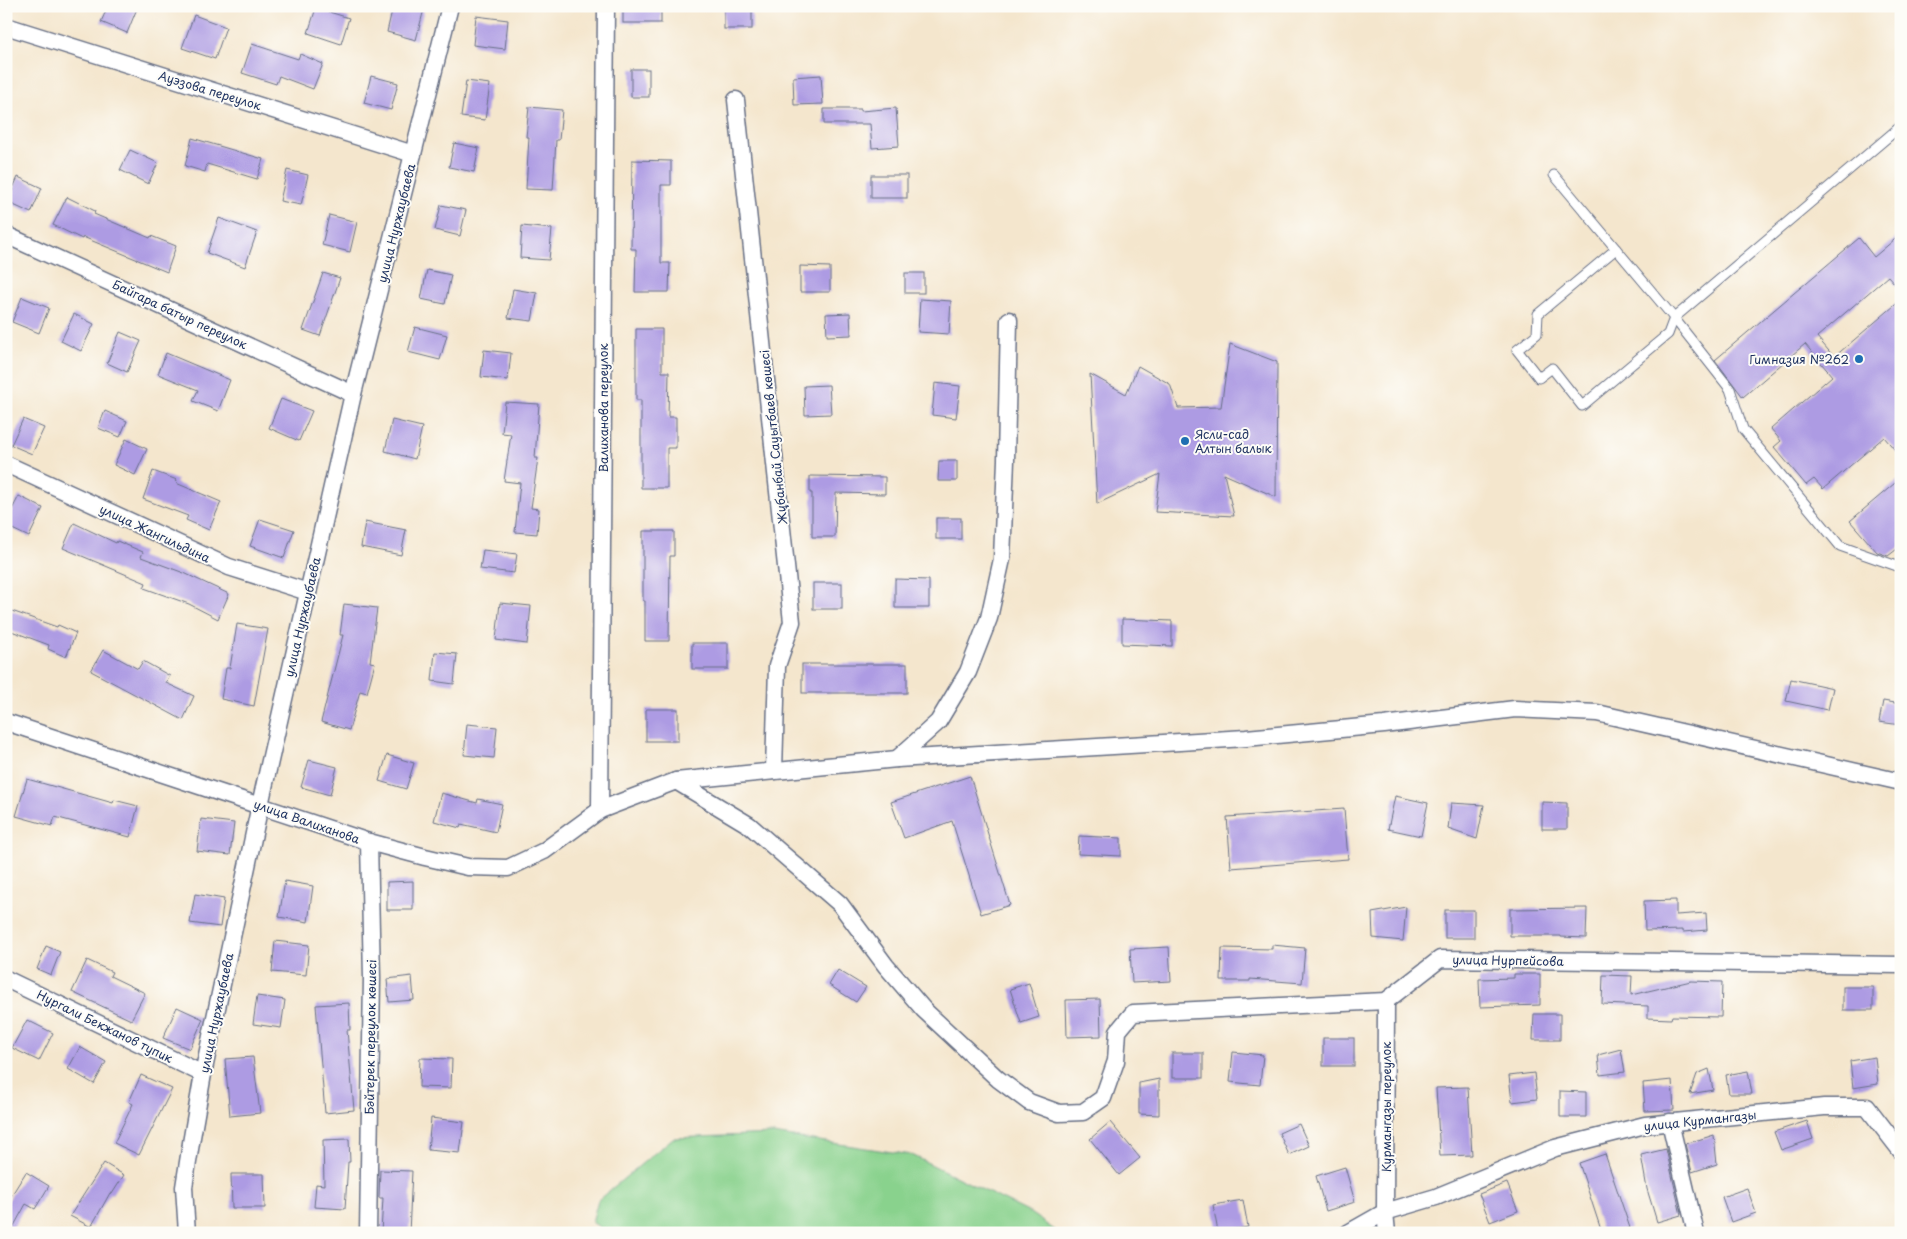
<svg xmlns="http://www.w3.org/2000/svg" width="1907" height="1239" viewBox="0 0 1907 1239" font-family="'Playpen Sans',sans-serif">
<rect width="100%" height="100%" fill="#fdfcf7"/>
<filter id="ink" filterUnits="userSpaceOnUse"><feTurbulence type="fractalNoise" baseFrequency=".02" numOctaves="2"/><feDisplacementMap in="SourceGraphic" scale="10" xChannelSelector="R" yChannelSelector="G"/><feConvolveMatrix kernelMatrix="1 2 1 2 8 2 1 2 1" color-interpolation-filters="sRGB"/></filter>
<filter id="wash" filterUnits="userSpaceOnUse"><feTurbulence type="fractalNoise" baseFrequency=".0096" numOctaves="4" result="noise"/><feDisplacementMap in="SourceGraphic" scale="20" xChannelSelector="R" yChannelSelector="G"/><feGaussianBlur stdDeviation="1.12" result="paint"/><feColorMatrix in="noise" values="0 0 0 0 0 0 0 0 0 0 0 0 0 0 0 0 0 1.4 0 .05"/><feComposite in="paint" operator="in"/></filter>
<g filter="url(#wash)">
<rect width="100%" height="100%" fill="#f4e6cd"/>
<!-- green -->
<polygon fill="#89d28d" stroke="#528076" points="773,1134 912,1155 1030,1213 1059,1233 608,1233 592,1222 598,1200 673,1138"/>
<g id="blocks">
<!-- building -->
<g fill="#ad9be3">
<polygon points="108,6 138,6 127,33 101,22"/>
<polygon points="393,6 413,6 424,9 416,40 387,32"/>
<rect x="623" y="6" width="38" height="17"/>
<rect x="724" y="6" width="28" height="23"/>
<polygon points="316,8 349,18 341,44 308,33"/>
<polygon points="194,15 226,27 215,59 182,48"/>
<polygon points="476,16 508,20 505,49 473,45"/>
<polygon points="252,44 298,59 300,54 323,64 313,89 279,76 276,84 242,73"/>
<rect x="631" y="69" width="18" height="28"/>
<polygon points="821,75 823,104 794,105 793,77"/>
<polygon points="371,76 398,83 391,110 364,103"/>
<polygon points="466,81 490,84 485,120 461,117"/>
<polygon points="529,107 562,110 559,140 556,140 553,190 526,189 529,137 526,137"/>
<polygon points="896,108 899,146 872,148 870,124 824,124 824,109 861,109 861,111"/>
<polygon points="192,138 263,159 257,179 207,164 205,172 185,166"/>
<polygon points="454,143 479,148 474,172 449,167"/>
<polygon points="130,150 158,163 148,184 120,170"/>
<polygon points="632,160 671,161 671,185 661,185 661,263 670,263 669,292 635,292 636,249 631,249"/>
<polygon points="287,170 308,175 301,205 280,201"/>
<rect x="871" y="175" width="36" height="23"/>
<polygon points="18,177 42,188 31,213 7,202"/>
<polygon points="67,197 95,211 94,214 150,238 151,236 176,246 167,272 83,237 82,239 53,225"/>
<polygon points="441,205 466,210 460,236 435,230"/>
<polygon points="329,215 357,222 350,252 322,245"/>
<polygon points="219,218 257,232 245,267 207,253"/>
<polygon points="522,226 552,229 549,260 520,258"/>
<polygon points="1901,234 1901,291 1888,276 1817,337 1834,357 1901,300 1901,457 1884,437 1823,489 1814,479 1806,485 1774,447 1781,441 1771,429 1832,376 1805,344 1743,397 1715,360 1859,238 1874,257"/>
<polygon points="800,266 830,267 830,292 800,292"/>
<polygon points="427,270 451,275 445,304 421,299"/>
<polygon points="323,273 340,278 320,336 303,330"/>
<rect x="905" y="273" width="19" height="20"/>
<polygon points="513,289 537,293 532,321 508,318"/>
<polygon points="22,297 49,308 39,333 12,322"/>
<polygon points="920,299 951,301 949,334 918,332"/>
<polygon points="850,313 851,335 827,336 826,314"/>
<polygon points="74,314 94,324 81,351 61,341"/>
<polygon points="415,327 447,335 440,360 408,352"/>
<polygon points="636,329 662,329 662,372 669,372 668,417 676,417 676,448 667,448 667,488 641,488 641,400 636,400"/>
<polygon points="120,332 141,341 127,372 107,363"/>
<polygon points="1230,344 1277,362 1276,497 1224,474 1234,516 1155,512 1160,474 1097,504 1090,374 1126,394 1138,366 1170,384 1178,408 1221,407"/>
<polygon points="484,350 511,353 508,380 481,377"/>
<polygon points="166,353 230,380 218,411 193,401 198,390 158,374"/>
<polygon points="935,383 960,386 956,418 932,415"/>
<polygon points="829,385 831,414 805,415 804,386"/>
<polygon points="281,399 312,411 299,441 269,428"/>
<polygon points="505,402 539,404 535,458 538,458 531,508 539,509 537,534 515,532 520,483 504,481 511,434 502,433"/>
<polygon points="105,411 127,421 120,437 98,428"/>
<polygon points="23,419 44,428 32,454 11,445"/>
<polygon points="392,420 422,427 415,459 385,451"/>
<polygon points="126,439 147,449 135,475 114,465"/>
<polygon points="939,461 957,461 957,481 938,481"/>
<polygon points="153,471 177,480 176,483 221,502 209,530 186,520 188,516 143,499"/>
<polygon points="810,476 885,477 885,494 836,493 835,537 812,537 812,493 810,493"/>
<polygon points="1901,478 1901,546 1888,556 1877,552 1850,521"/>
<polygon points="19,496 43,508 29,537 6,526 6,521"/>
<rect x="936" y="518" width="25" height="21"/>
<polygon points="260,519 294,530 284,558 250,546"/>
<polygon points="365,522 406,530 401,555 361,547"/>
<polygon points="74,523 116,543 117,541 143,552 141,557 184,573 229,594 218,619 189,604 144,588 146,583 63,548"/>
<polygon points="643,531 674,531 674,556 670,556 669,641 645,641 645,601 643,601"/>
<polygon points="483,550 517,554 514,573 480,569"/>
<polygon points="895,579 929,580 929,608 895,608"/>
<rect x="813" y="583" width="29" height="26"/>
<polygon points="500,603 531,606 527,644 496,640"/>
<polygon points="344,604 377,608 370,662 375,663 367,693 360,691 349,730 321,722 343,635 340,635"/>
<polygon points="6,609 57,627 58,625 76,633 66,657 48,649 49,645 6,629"/>
<polygon points="1122,619 1172,621 1172,646 1122,644"/>
<polygon points="237,624 268,629 254,706 221,699 226,668 230,668"/>
<rect x="692" y="643" width="36" height="26"/>
<polygon points="103,650 138,669 143,661 170,676 166,683 194,696 183,720 91,671"/>
<polygon points="435,652 457,654 454,684 432,681"/>
<rect x="802" y="664" width="105" height="29"/>
<polygon points="1791,679 1833,688 1828,710 1786,701"/>
<polygon points="1883,701 1901,704 1901,725 1879,722"/>
<rect x="646" y="709" width="32" height="32"/>
<polygon points="467,724 497,727 494,758 464,755"/>
<polygon points="387,755 414,763 406,789 379,781"/>
<polygon points="309,760 337,767 330,795 301,787"/>
<polygon points="970,776 1010,905 981,914 952,821 904,838 891,802"/>
<polygon points="27,779 113,803 114,800 138,806 130,837 55,817 52,826 16,816"/>
<polygon points="441,793 477,803 478,799 502,804 496,832 461,824 460,828 434,821"/>
<polygon points="1395,796 1428,803 1421,836 1388,829"/>
<polygon points="1542,802 1567,803 1567,829 1542,829"/>
<polygon points="1451,803 1484,805 1477,839 1448,829"/>
<polygon points="1344,809 1348,859 1231,868 1227,817"/>
<polygon points="201,819 234,823 230,855 197,851"/>
<polygon points="1079,836 1121,838 1121,856 1078,854"/>
<polygon points="285,881 313,886 308,922 279,917"/>
<polygon points="413,881 413,910 387,910 387,882"/>
<polygon points="195,894 224,899 220,927 190,923"/>
<polygon points="1676,900 1676,915 1706,913 1707,930 1683,932 1683,930 1645,931 1644,901"/>
<polygon points="1406,907 1403,941 1373,938 1372,913"/>
<polygon points="1587,908 1586,938 1561,937 1561,936 1510,936 1510,909"/>
<rect x="1445" y="910" width="29" height="28"/>
<polygon points="275,941 309,945 306,975 272,972"/>
<polygon points="1272,945 1305,948 1302,983 1250,979 1250,981 1221,981 1222,948 1272,949"/>
<polygon points="46,946 60,952 51,975 37,969"/>
<polygon points="1169,947 1171,981 1132,983 1130,949"/>
<polygon points="87,960 112,972 110,976 145,993 131,1020 72,992"/>
<polygon points="838,970 866,987 856,1002 829,985"/>
<polygon points="1514,974 1540,974 1540,1005 1480,1007 1479,979 1514,978"/>
<polygon points="1603,975 1632,976 1631,995 1691,981 1722,982 1721,1017 1672,1016 1671,1019 1648,1018 1648,1006 1602,1004"/>
<polygon points="412,976 414,1000 389,1002 387,979"/>
<polygon points="1029,983 1039,1017 1021,1023 1010,989"/>
<rect x="1843" y="987" width="30" height="23"/>
<polygon points="257,996 285,1000 281,1028 253,1024"/>
<polygon points="1100,999 1101,1036 1067,1037 1066,1000"/>
<polygon points="349,1003 350,1030 347,1030 354,1110 325,1113 316,1005"/>
<polygon points="177,1007 203,1019 190,1049 163,1038"/>
<polygon points="1534,1014 1560,1014 1560,1040 1533,1040"/>
<polygon points="27,1020 53,1033 39,1061 12,1048"/>
<rect x="1323" y="1038" width="31" height="28"/>
<polygon points="80,1047 106,1062 94,1084 68,1069"/>
<polygon points="1621,1049 1625,1072 1600,1075 1598,1055"/>
<polygon points="1233,1052 1263,1055 1260,1085 1230,1082"/>
<rect x="1172" y="1053" width="31" height="25"/>
<polygon points="253,1057 260,1113 230,1116 225,1059"/>
<polygon points="1875,1057 1878,1084 1853,1088 1850,1061"/>
<polygon points="420,1058 452,1059 451,1088 419,1087"/>
<polygon points="1709,1069 1713,1090 1690,1094 1697,1074"/>
<polygon points="1748,1071 1752,1094 1729,1094 1726,1075"/>
<polygon points="1534,1073 1537,1099 1512,1102 1509,1076"/>
<polygon points="141,1075 172,1089 139,1155 114,1143 133,1104 129,1102"/>
<polygon points="1159,1079 1159,1115 1139,1114 1139,1083"/>
<polygon points="1672,1080 1674,1110 1645,1111 1643,1083"/>
<polygon points="1468,1087 1472,1155 1440,1156 1436,1088"/>
<polygon points="1560,1091 1586,1092 1586,1117 1560,1117"/>
<polygon points="431,1118 464,1122 460,1153 428,1150"/>
<polygon points="1807,1121 1813,1139 1781,1150 1774,1132"/>
<polygon points="1110,1122 1140,1158 1119,1175 1090,1139"/>
<polygon points="1299,1124 1309,1146 1289,1155 1279,1133"/>
<polygon points="1714,1135 1717,1164 1692,1172 1685,1144"/>
<polygon points="349,1139 350,1162 348,1162 345,1209 314,1207 316,1184 324,1185 323,1140"/>
<polygon points="1666,1149 1681,1215 1657,1222 1647,1189 1641,1155"/>
<polygon points="1605,1154 1630,1228 1616,1233 1602,1233 1579,1163"/>
<polygon points="104,1163 124,1175 112,1194 110,1193 91,1227 70,1216"/>
<polygon points="1345,1167 1355,1202 1326,1211 1316,1176"/>
<polygon points="380,1170 412,1171 409,1233 381,1233 383,1198 379,1198"/>
<polygon points="26,1172 49,1186 35,1209 26,1204 10,1233 6,1233 6,1204"/>
<polygon points="231,1174 264,1174 265,1208 232,1208"/>
<polygon points="1507,1183 1518,1211 1490,1222 1479,1194"/>
<polygon points="1747,1188 1756,1213 1731,1222 1722,1197"/>
<polygon points="1243,1200 1248,1227 1218,1232 1213,1205"/>
</g>
</g>
</g>
<g filter="url(#ink)">
<use href="#blocks" fill-opacity="0" stroke="#676f85" stroke-width="1"/>
<g fill="none" stroke-linecap="round" stroke-linejoin="round">
<defs>
<g id="service">
<polyline points="1554,175 1674,318 1730,389 1743,429 1840,546 1897,566 1901,563"/>
<polyline points="1616,249 1538,314 1537,334 1517,350 1539,378 1552,368 1582,406 1668,334 1674,318 1901,126"/>
</g>
<g id="minor">
<polyline points="6,26 413,154"/>
<polyline points="736,100 792,622 777,666 774,771"/>
<polyline points="6,235 353,394"/>
<polyline points="6,464 229,567 308,592"/>
<polyline points="6,722 369,842 425,857 468,867 508,868 544,851 600,810 676,781 897,759 1246,738 1384,725 1515,709 1597,713 1901,782"/>
<polyline points="897,759 938,722 968,672 989,618 1002,559 1006,460 1009,320"/>
<polyline points="676,781 749,825 840,904 886,966 924,1010 998,1079 1029,1102 1059,1113 1083,1112 1103,1098 1116,1061 1118,1031 1133,1013 1386,1001 1440,959 1901,965"/>
<polyline points="600,810 606,6"/>
<polyline points="6,979 203,1074"/>
<polyline points="1386,1001 1385,1212 1387,1233"/>
<polyline points="1670,1122 1696,1233"/>
<polyline points="187,1233 184,1187 191,1143 203,1074 260,805 353,394 450,6"/>
<polyline points="368,1233 372,978 369,842"/>
<polyline points="1348,1233 1385,1212 1436,1197 1555,1148 1645,1125 1824,1107 1867,1107 1901,1151"/>
</g>
</defs>
<!-- service casing -->
<use href="#service" stroke="#676f85" stroke-width="11"/>
<!-- minor casing -->
<use href="#minor" stroke="#676f85" stroke-width="19"/>
<!-- service -->
<use href="#service" stroke="#fff" stroke-width="9"/>
<!-- minor -->
<use href="#minor" stroke="#fff" stroke-width="16"/>
</g>
</g>
<!-- markers -->
<g fill="#1f6fb2" stroke="#fdfcf7" stroke-width="2">
<circle cx="1859" cy="359" r="5"/>
<circle cx="1185" cy="441" r="5"/>
</g>
<g text-anchor="middle" dominant-baseline="central" stroke-width="4" stroke-linejoin="round" paint-order="stroke">
<!-- street labels -->
<g font-size="12" fill="#1b2f5e" stroke="#fdfcf7">
<text transform="translate(210 90) rotate(17)">Ауэзова переулок</text>
<text transform="translate(396 223) rotate(-76)">улица Нуржаубаева</text>
<text transform="translate(180 314) rotate(25)">Байгара батыр переулок</text>
<text transform="translate(603 408) rotate(-90)">Валиханова переулок</text>
<text transform="translate(773 437) rotate(-96)">Жұбанбай Сауытбаев көшесі</text>
<text transform="translate(155 533) rotate(25)">улица Жангильдина</text>
<text transform="translate(302 617) rotate(-77)">улица Нуржаубаева</text>
<text transform="translate(307 821) rotate(19)">улица Валиханова</text>
<text transform="translate(1508 960) rotate(1)">улица Нурпейсова</text>
<text transform="translate(216 1013) rotate(-78)">улица Нуржаубаева</text>
<text transform="translate(105 1026) rotate(26)">Нургали Бекжанов тупик</text>
<text transform="translate(370 1037) rotate(-89)">Бәйтерек переулок көшесі</text>
<text transform="translate(1386 1107) rotate(-90)">Курмангазы переулок</text>
<text transform="translate(1700 1120) rotate(-6)">улица Курмангазы</text>
</g>
<!-- poi labels -->
<g font-size="12" fill="#1b2f5e" stroke="#fdfcf7" text-anchor="end">
<text x="1849" y="359">Гимназия №262</text>
<text x="1195" y="434" text-anchor="start">Ясли-сад<tspan x="1195" dy="14">Алтын балык</tspan></text>
</g>
</g>
<!-- margin -->
<rect width="1907" height="1239" fill="none" stroke="#fdfcf7" stroke-width="25"/>
</svg>
